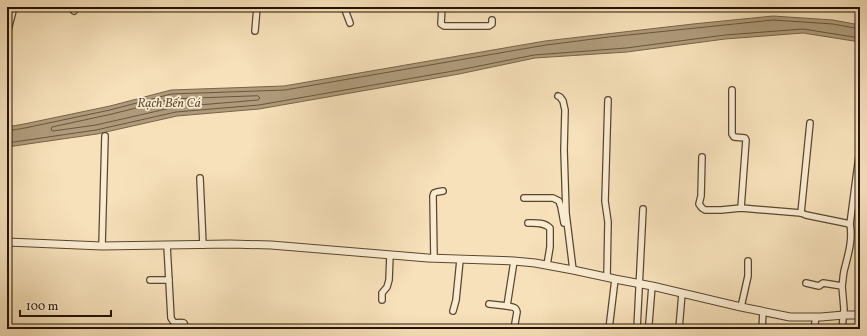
<svg xmlns="http://www.w3.org/2000/svg" width="867" height="336" viewBox="0 0 867 336" font-family="Vollkorn,serif">
<rect width="100%" height="100%" fill="#f7e1ba"/>
<filter id="stains"><feTurbulence type="fractalNoise" baseFrequency=".005" numOctaves="4"/><feColorMatrix values="0 0 0 0 .2 0 0 0 0 .09 0 0 0 0 .02 0 0 0 .5 -.17"/></filter>
<radialGradient id="worn" r=".72"><stop offset=".6" stop-color="#630" stop-opacity="0"/><stop offset="1" stop-color="#630" stop-opacity=".3"/></radialGradient>
<!-- water -->
<polygon fill="#af9b7b" stroke="#77644a" points="773,16 833,20 860,25 860,42 803,33 725,39 627,52 535,58 459,74 259,109 177,116 97,134 7,147 7,127 24,124 110,106 171,90 284,86 545,41 693,24"/>
<g fill="none" stroke-linecap="round" stroke-linejoin="round">
<!-- shore -->
<g stroke="#6a563e" stroke-width="1">
<polygon points="258,96 260,98 258,100 175,107 96,125 53,131 51,130 52,127 112,114 172,99"/>
<polyline points="7,131 25,128 110,110 171,94 285,90 546,45 609,37 773,20 833,24 860,29"/>
<polyline points="7,143 96,130 176,112 259,105 459,70 534,55 626,48 725,35 803,29 860,38"/>
</g>
<defs>
<g id="minor">
<polyline points="344,7 350,23"/>
<polyline points="442,7 441,24 444,26 489,26 492,24 492,20"/>
<polyline points="277,8 277,7"/>
<polyline points="74,11 76,7"/>
<polyline points="255,31 257,7"/>
<polyline points="7,34 14,7"/>
<polyline points="732,90 732,134 734,137 745,138 746,140 741,208"/>
<polyline points="558,96 560,97 563,101 565,110 564,150 566,213 573,270"/>
<polyline points="810,123 801,213 806,215 850,224"/>
<polyline points="702,157 701,196 699,204 702,208 705,210 721,210 741,208 801,213"/>
<polyline points="200,178 203,245"/>
<polyline points="524,198 553,198 559,201 561,207 564,223"/>
<path d="M528,223C535,223 544,222 550,228V247L547,265"/>
<path d="M167,245L171,318C175,326 177,321 184,323L185,329"/>
<polyline points="102,246 105,136"/>
<polyline points="434,258 433,196 434,193 437,192 443,191"/>
<polyline points="607,277 608,222 605,201 608,100"/>
<polyline points="150,280 169,280"/>
<polyline points="806,283 819,286 823,283 842,286 844,309 842,329"/>
<path d="M842,286C843,281 843,276 844,271C848,255 853,240 850,224L860,148"/>
<polyline points="382,300 382,293 387,287 389,280 390,255"/>
<polyline points="489,304 507,306 514,261"/>
<path d="M507,306C511,307 516,306 517,312L514,329"/>
<polyline points="741,307 748,276 748,261"/>
<polyline points="453,311 456,300 460,260"/>
<polyline points="649,323 652,286"/>
<polyline points="609,329 615,279"/>
<polyline points="637,329 643,209"/>
<polyline points="679,329 682,293"/>
<polyline points="762,329 763,312"/>
<polyline points="814,329 816,317"/>
</g>
<polyline id="tertiary" points="7,242 102,246 230,244 271,245 428,258 514,261 535,263 573,270 615,279 652,286 741,307 790,317 821,317 844,315 860,315"/>
</defs>
<!-- minor casing -->
<use href="#minor" stroke="#59462e" stroke-width="8"/>
<!-- tertiary casing -->
<use href="#tertiary" stroke="#59462e" stroke-width="9"/>
<!-- minor -->
<use href="#minor" stroke="#faecd2" stroke-width="5.5"/>
<!-- tertiary -->
<use href="#tertiary" stroke="#faecd2" stroke-width="7"/>
</g>
<g text-anchor="middle" dominant-baseline="central" stroke-width="3.5" stroke-linejoin="round" paint-order="stroke">
<!-- water labels -->
<g font-size="13" font-style="italic" fill="#635037" stroke="#faecd2">
<text x="169" y="104">Rạch Bến Cá</text>
</g>
</g>
<!-- margin -->
<rect width="867" height="336" fill="none" stroke="#f7e1ba" stroke-width="24"/>
<rect x="8" y="8" width="851" height="320" fill="none" stroke="#241200" stroke-width="2"/>
<rect x="12" y="12" width="843" height="312" fill="none" stroke="#241200"/>
<!-- scale -->
<path d="M20 310v6h91v-6" fill="none" stroke="#241200" stroke-width="2"/>
<text x="26" y="310" font-size="12" fill="#241200" stroke="#faecd2" stroke-width="3" paint-order="stroke">100 m</text>
<rect width="100%" height="100%" filter="url(#stains)"/>
<rect width="100%" height="100%" fill="url(#worn)"/>
</svg>
